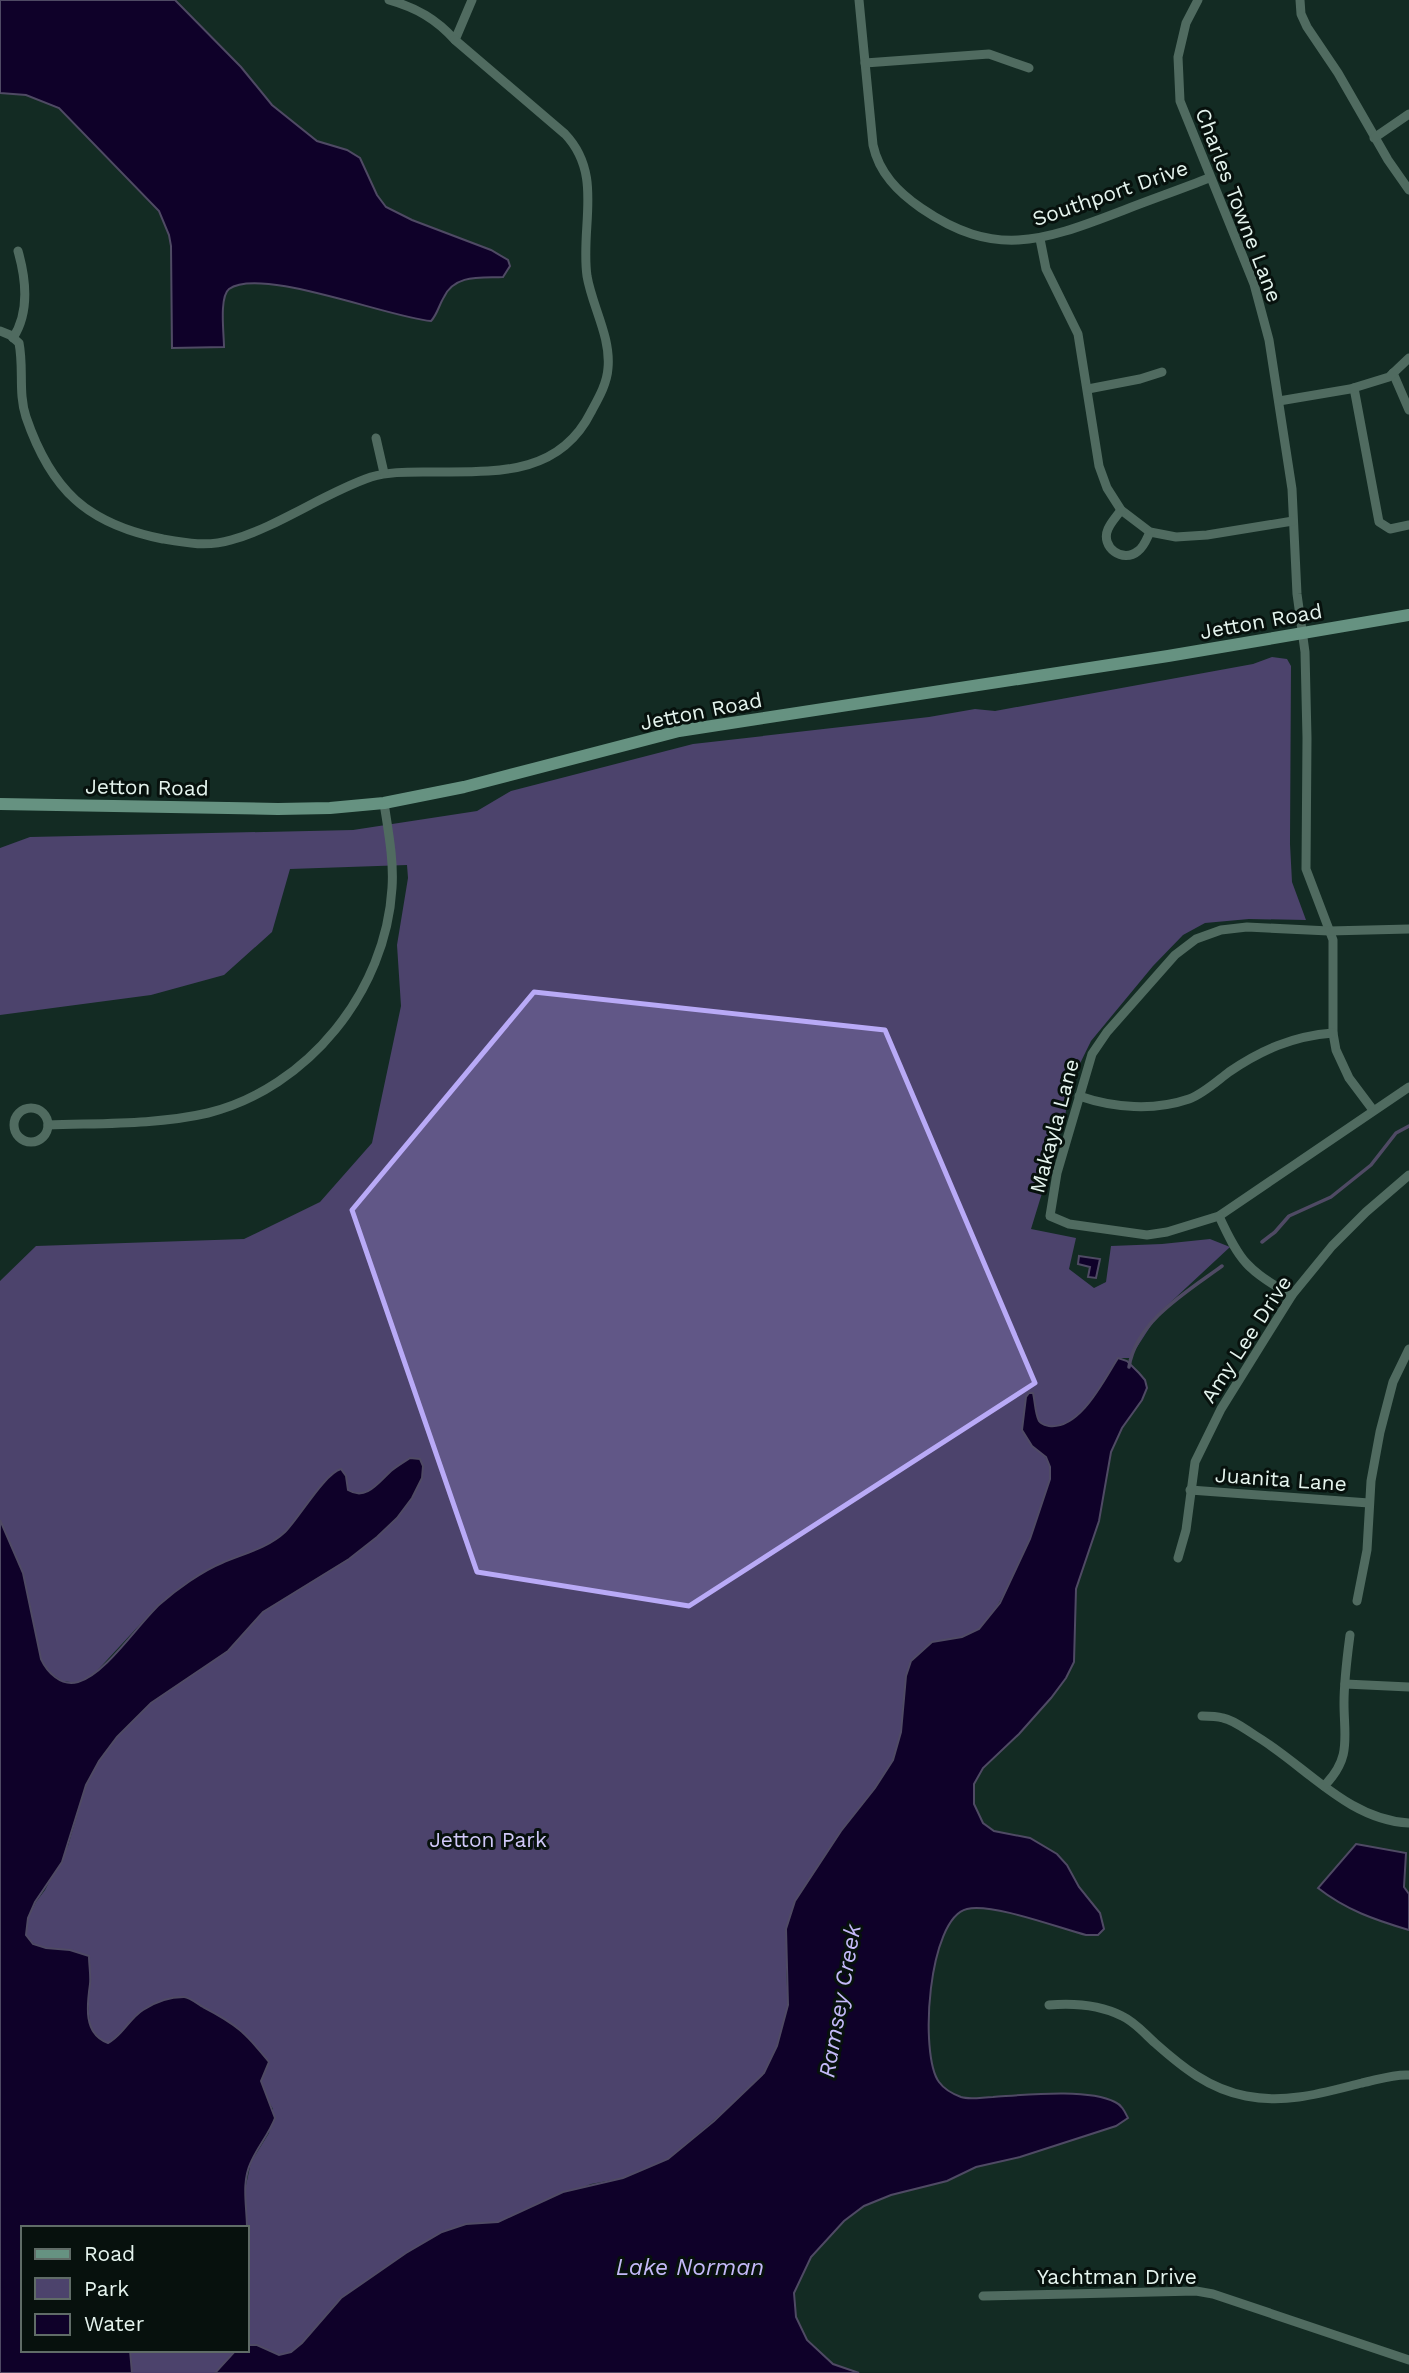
<svg xmlns="http://www.w3.org/2000/svg" width="1409" height="2373" viewBox="0 0 1409 2373" font-family="'Work Sans',sans-serif">
<rect width="100%" height="100%" fill="#132b23"/>
<!-- green -->
<g fill="#4c436c">
<path d="M1272,657L1287,659L1291,666L1290,844L1292,882L1306,920L1249,919L1205,923L1183,935L1153,966L1091,1041L1069,1086L1065,1118L1031,1229L1076,1238L1069,1269L1094,1288L1106,1282L1111,1246L1162,1244L1210,1239L1230,1247L1159,1313L1130,1358H1118C1104,1380 1080,1430 1049,1426C1045,1425 1042,1425 1039,1421C1035,1414 1035,1401 1033,1394H1028L1022,1430C1025,1435 1028,1440 1031,1444C1038,1453 1049,1456 1050,1468C1054,1496 1001,1612 979,1630C966,1639 947,1640 932,1642L903,1704L901,1732L893,1760L875,1788L841,1831L795,1901L786,1969L788,2005L777,2046L764,2073L749,2090L668,2159L647,2169L623,2178L591,2184L498,2222L466,2224L442,2232L406,2253L341,2298L302,2343L291,2352L279,2355L257,2345L247,2346L245,2190L251,2162L269,2133L273,2109L264,2093L261,2081L269,2062C245,2033 236,2024 203,2007C198,2004 189,1997 184,1997C170,1997 155,2002 143,2010C129,2019 123,2035 108,2043C83,2034 91,2011 88,1991C86,1978 75,1962 70,1950C53,1949 35,1950 25,1935L28,1918L36,1902L45,1890L68,1846L86,1785L99,1761L117,1737L151,1703L228,1651L263,1612L349,1559L377,1537L394,1469C381,1481 367,1501 348,1490L346,1476L304,1510L283,1534L267,1545L187,1583L158,1605L94,1674L78,1683L62,1681L49,1672L41,1659L23,1573L0,1520V1281L36,1246L244,1239L320,1202L372,1143L401,1006L397,945L408,878L407,865L290,869L272,932L224,975L151,995L0,1015V848L30,837L353,830L477,811L511,791L693,744L929,717L975,709L995,711L1253,664Z"/>
<polygon points="130,2350 236,2350 215,2373 132,2373"/>
</g>
<!-- water -->
<g fill="#0f0129" stroke="#4f4a64" stroke-width="2">
<path d="M0,0H175L241,67L272,105L317,141L347,150L360,158L377,195L386,207L412,220L491,250L508,260L510,266L503,277C481,278 455,274 444,297C439,305 437,315 431,321C390,318 260,266 229,289C219,297 224,334 224,347L172,348L171,246L169,235L159,211L59,108L26,95L0,93Z"/>
<polygon points="1079,1256 1100,1259 1096,1278 1088,1277 1090,1267 1078,1264"/>
<path d="M1118,1358L1127,1361L1139,1373L1145,1380L1147,1388L1142,1400L1122,1428L1111,1452L1099,1521L1076,1589L1074,1662L1066,1678L1051,1698L1019,1734L983,1768L974,1784V1804L983,1823L994,1831L1030,1838L1057,1854L1067,1865L1079,1887L1100,1913L1104,1929L1098,1935H1086C1059,1928 993,1903 967,1909C928,1918 919,2055 939,2082C944,2089 953,2094 961,2097C970,2100 983,2097 993,2097C1024,2095 1088,2088 1115,2102C1122,2105 1125,2112 1128,2118L1116,2126L1020,2157L976,2167L947,2181L891,2195L864,2206L844,2221L811,2257L794,2293L796,2317L807,2340L833,2364L859,2373H215L236,2350H247L249,2345H257L279,2355L291,2352L302,2343L341,2298L406,2253L442,2232L466,2224L498,2222L563,2192L623,2178L668,2159L714,2121L764,2073L777,2046L788,2005L786,1929L795,1901L841,1831L875,1788L893,1760L901,1732L906,1676L911,1661L932,1642L962,1637L979,1629L1000,1603L1030,1539L1050,1479V1467L1046,1457L1032,1446L1022,1430L1026,1397L1029,1393H1033C1035,1401 1035,1414 1039,1421C1042,1425 1045,1425 1049,1426C1080,1430 1104,1380 1118,1358Z"/>
<path d="M410,1458L420,1459L423,1466L422,1478L412,1498L397,1518L377,1537L349,1559L263,1612L228,1651L151,1703L117,1737L99,1761L86,1785L62,1862L35,1902L28,1918L26,1935L33,1944L46,1948L70,1950L89,1956C89,1965 91,1976 90,1984C87,2005 83,2034 108,2043C123,2035 129,2019 143,2010C155,2002 170,1997 184,1997C189,1997 198,2004 203,2007C236,2024 246,2033 269,2062L261,2081L275,2118C269,2134 258,2146 251,2162C241,2183 247,2206 247,2228H23V2350H130L132,2373H0V1520L23,1573L41,1659C47,1672 61,1687 78,1682C106,1674 138,1624 160,1604C176,1590 202,1571 222,1563C243,1554 268,1548 285,1532C299,1518 325,1473 341,1469L346,1476L348,1490C366,1501 378,1483 391,1471C397,1466 404,1462 410,1458Z"/>
<path d="M1356,1844L1406,1853L1404,1887L1409,1894V1930C1375,1920 1346,1910 1318,1888Z"/>
</g>
<g fill="none" stroke-linecap="round" stroke-linejoin="round">
<!-- stream -->
<g stroke="#4f4a64" stroke-width="3.5">
<polyline points="1262,1242 1275,1232 1289,1216 1331,1197 1371,1165 1396,1133 1409,1126"/>
<path d="M1129,1367C1136,1321 1188,1291 1222,1266"/>
</g>
<!-- street -->
<g stroke="#506b60" stroke-width="9">
<path d="M389,0C417,8 436,19 455,40L472,0"/>
<path d="M859,0L873,145C879,173 898,192 921,208C994,258 1041,242 1119,212C1149,200 1179,190 1209,178"/>
<polyline points="1198,0 1186,23 1178,57 1180,101 1254,284 1269,340 1292,489 1297,594 1305,652 1307,738 1306,869 1333,940 1333,1033 1336,1050 1349,1078 1373,1110"/>
<polyline points="1300,0 1301,14 1307,27 1338,73 1388,160 1409,190"/>
<polyline points="865,63 989,54 1029,68"/>
<polyline points="1374,138 1409,114"/>
<polyline points="1040,239 1046,269 1078,334 1099,466 1107,488 1121,510 1150,532 1176,537 1207,535 1293,521"/>
<path d="M0,331L10,335L19,343C24,368 18,393 26,417C51,490 87,524 163,539C186,543 208,547 231,540C278,527 324,493 371,477C388,472 405,472 423,472C487,471 557,480 591,412C598,399 607,384 608,368C611,337 592,306 587,276C580,226 604,175 565,134L455,40"/>
<path d="M13,338C30,312 26,279 18,251"/>
<polyline points="1393,373 1409,410"/>
<polyline points="1354,388 1379,522 1390,529 1409,525"/>
<polyline points="1088,389 1140,379 1162,372"/>
<polyline points="1279,401 1350,389 1389,377 1409,358"/>
<polyline points="376,438 384,473"/>
<path d="M1121,510C1117,516 1111,522 1108,529C1100,547 1123,564 1138,551C1144,547 1147,538 1150,532"/>
<polyline points="1409,929 1329,931 1247,927 1221,930 1196,939 1175,955 1107,1032 1092,1054 1057,1173 1050,1216 1069,1224 1147,1235 1167,1232 1219,1216 1409,1087"/>
<path d="M1079,1096C1114,1108 1154,1111 1189,1099C1203,1094 1217,1081 1229,1072C1261,1050 1293,1036 1333,1033"/>
<circle cx="31" cy="1125" r="17"/>
<path d="M48,1125C100,1123 156,1125 208,1113C308,1088 386,991 392,888C394,860 388,830 384,803"/>
<path d="M1219,1216C1239,1260 1248,1272 1292,1295"/>
<polyline points="1190,1490 1369,1503"/>
<polyline points="1178,1558 1186,1530 1195,1462 1221,1409 1292,1295 1332,1246 1366,1212 1409,1175"/>
<polyline points="1357,1601 1367,1550 1371,1481 1380,1432 1393,1382 1409,1349"/>
<polyline points="1345,1684 1409,1687"/>
<path d="M1202,1716C1209,1716 1216,1716 1223,1718C1234,1720 1246,1730 1256,1736C1306,1766 1348,1820 1409,1823"/>
<path d="M1324,1786C1352,1758 1344,1738 1344,1703C1344,1680 1347,1658 1350,1635"/>
<path d="M1049,2005C1073,2003 1100,2005 1122,2016C1135,2022 1144,2033 1155,2043C1182,2067 1209,2089 1246,2096C1287,2104 1322,2093 1362,2083C1377,2080 1393,2074 1409,2075"/>
<polyline points="983,2296 1196,2291 1213,2294 1409,2360"/>
</g>
<!-- secondary -->
<polyline stroke="#669281" stroke-width="12" points="0,804 278,809 330,808 384,803 464,787 679,731 1168,656 1409,615"/>
</g>
<!-- marked area -->
<path fill="#b9aaf7" fill-opacity="0.2" stroke="#b9aaf7" stroke-width="5" stroke-linejoin="round" d="M534,992L885,1030L1035,1383L689,1606L477,1572L352,1210Z"/>
<g text-anchor="middle" dominant-baseline="central" stroke-width="6" stroke-linejoin="round" paint-order="stroke">
<!-- street labels -->
<g font-size="21" fill="#e5f4ee" stroke="#07110d">
<text transform="translate(1110 193) rotate(-19)">Southport Drive</text>
<text transform="translate(1239 205) rotate(69)">Charles Towne Lane</text>
<text transform="translate(1261 621) rotate(-10)">Jetton Road</text>
<text transform="translate(701 711) rotate(-11)">Jetton Road</text>
<text transform="translate(147 787) rotate(1)">Jetton Road</text>
<text transform="translate(1054 1126) rotate(-75)">Makayla Lane</text>
<text transform="translate(1246 1339) rotate(-57)">Amy Lee Drive</text>
<text transform="translate(1281 1479) rotate(4)">Juanita Lane</text>
<text x="1117" y="2276">Yachtman Drive</text>
</g>
<!-- park labels -->
<g font-size="21" fill="#d1c9f9" stroke="#07110d">
<text x="488" y="1839">Jetton Park</text>
</g>
<!-- water labels -->
<g font-size="23" font-style="italic" fill="#c4b9f8" stroke="#07110d">
<text transform="translate(840 2001) rotate(-80)">Ramsey Creek</text>
<text x="690" y="2267">Lake Norman</text>
</g>
</g>
<!-- legend -->
<rect x="21" y="2226" width="228" height="126" fill="#07110d" stroke="#606c67" stroke-width="2"/>
<rect x="35" y="2249" width="35" height="10" fill="#669281" stroke="#606c67" stroke-width="2"/>
<text x="84" y="2261" font-size="21" fill="#e5f4ee">Road</text>
<rect x="35" y="2278" width="35" height="21" fill="#4c436c" stroke="#606c67" stroke-width="2"/>
<text x="84" y="2296" font-size="21" fill="#e5f4ee">Park</text>
<rect x="35" y="2314" width="35" height="21" fill="#0f0129" stroke="#606c67" stroke-width="2"/>
<text x="84" y="2331" font-size="21" fill="#e5f4ee">Water</text>
</svg>
